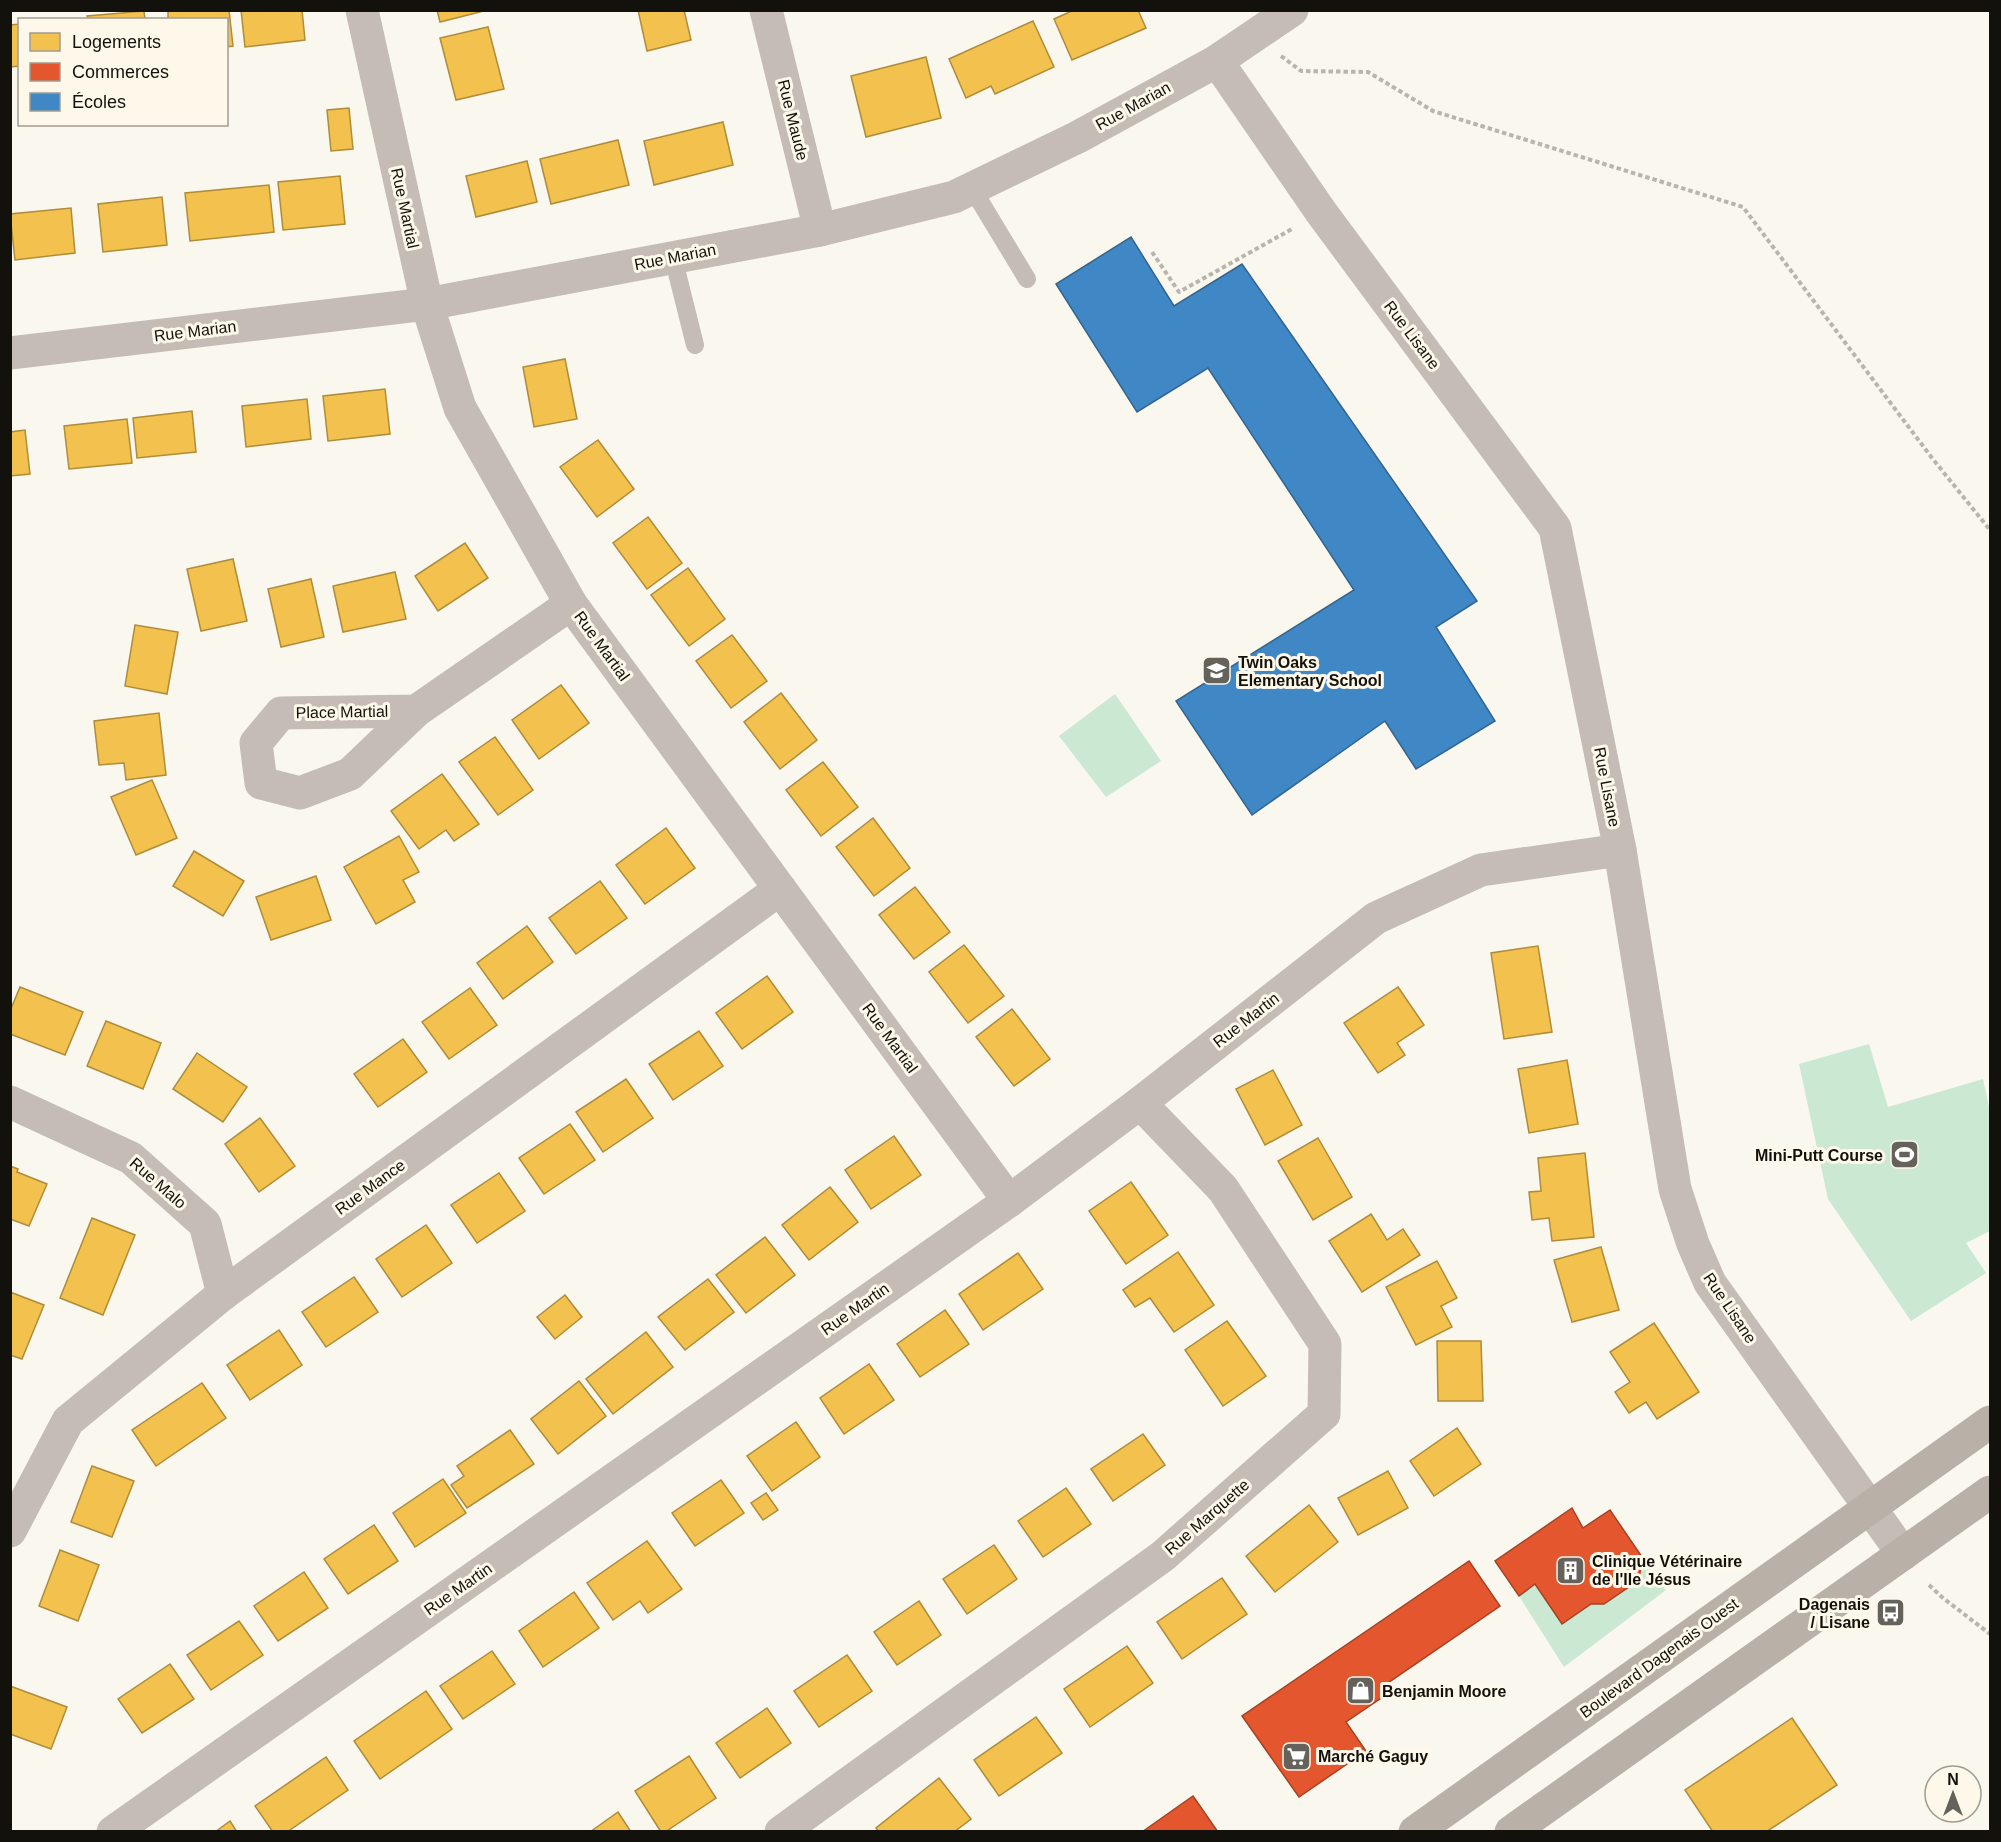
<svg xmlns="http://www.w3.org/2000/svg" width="2001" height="1842" viewBox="0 0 2001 1842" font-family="Arial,sans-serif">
<rect width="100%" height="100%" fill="#faf7ef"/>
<!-- green -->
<g fill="#cbe8d3">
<polygon points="1115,694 1161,761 1106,797 1059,736"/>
<polygon points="1869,1044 1888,1107 1983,1079 1990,1111 1990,1231 1966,1243 1986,1273 1911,1321 1828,1199 1799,1064"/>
<polygon points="1642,1557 1666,1590 1564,1667 1519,1596 1535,1584 1563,1624 1591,1604 1639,1580"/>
</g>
<!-- homes -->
<g fill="#f2c14e" stroke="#af8c3a" stroke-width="1.5">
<polygon points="168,10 229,10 233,46 226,47 226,20 168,20"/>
<polygon points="241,10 302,10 305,40 245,47"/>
<polygon points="437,10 484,10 484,11 440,22"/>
<polygon points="638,10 684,10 691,40 647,51"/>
<polygon points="1074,10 1138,10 1146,28 1072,60 1054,19"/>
<polygon points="144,11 145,20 88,20 87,16"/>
<polygon points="1033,21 1054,67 995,94 991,86 966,98 949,59"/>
<polygon points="20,24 20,66 10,67 10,25"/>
<polygon points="488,27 504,89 456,100 440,38"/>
<polygon points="926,57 941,118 866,137 851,76"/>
<polygon points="349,108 353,149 331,151 327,110"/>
<polygon points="723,122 733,165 654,185 644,141"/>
<polygon points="618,140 629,185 551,204 540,159"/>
<polygon points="527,161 537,202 476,217 466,176"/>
<polygon points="340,176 345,224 283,230 278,182"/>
<polygon points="269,185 274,232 190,241 185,193"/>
<polygon points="162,197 167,245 103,252 98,204"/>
<polygon points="71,208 75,253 15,260 10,214"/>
<polygon points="565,359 577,419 534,427 523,367"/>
<polygon points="385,389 390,434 328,441 323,396"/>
<polygon points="307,399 311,439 246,447 242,406"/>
<polygon points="192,411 196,452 137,458 133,418"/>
<polygon points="127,419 132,463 69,469 64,426"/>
<polygon points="25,430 30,474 10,476 10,432"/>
<polygon points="598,440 634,489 597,517 560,467"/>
<polygon points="648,517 682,563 647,589 613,543"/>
<polygon points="465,543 488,578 438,611 415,576"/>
<polygon points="233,559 247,621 201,631 187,569"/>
<polygon points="688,568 725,619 689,646 651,595"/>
<polygon points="395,572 406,619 343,632 333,586"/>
<polygon points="311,579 324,637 281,647 268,589"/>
<polygon points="135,625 178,632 167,694 125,686"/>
<polygon points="732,635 767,681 731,708 696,661"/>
<polygon points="561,685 589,723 539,759 512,720"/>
<polygon points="781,693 817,740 780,769 744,722"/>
<polygon points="159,713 166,775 126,780 124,763 99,765 94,721"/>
<polygon points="495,737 533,790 498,815 459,762"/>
<polygon points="823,762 858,807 821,836 786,790"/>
<polygon points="442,774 479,824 454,841 446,830 419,849 391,811"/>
<polygon points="152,780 177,838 136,855 111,797"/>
<polygon points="873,818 910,868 874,896 836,847"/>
<polygon points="666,828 695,868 645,904 616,865"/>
<polygon points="399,836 419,872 403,880 415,902 376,924 344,867"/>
<polygon points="194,851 244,881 223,916 173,886"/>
<polygon points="316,876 331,920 271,940 256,897"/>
<polygon points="600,881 627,918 576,954 549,918"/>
<polygon points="915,887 950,932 914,959 879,915"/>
<polygon points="527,926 553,962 503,999 477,963"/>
<polygon points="964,945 1004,996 968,1023 929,972"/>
<polygon points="1538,946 1552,1032 1504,1039 1491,953"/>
<polygon points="767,976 793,1012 742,1049 716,1013"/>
<polygon points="20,987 83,1012 65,1055 10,1034 10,1011"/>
<polygon points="1398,987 1424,1025 1397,1043 1405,1055 1378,1073 1344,1023"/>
<polygon points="470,988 497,1025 449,1059 422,1022"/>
<polygon points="1012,1009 1050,1059 1014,1086 976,1037"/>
<polygon points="106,1021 161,1043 143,1089 87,1066"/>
<polygon points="699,1031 723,1066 673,1100 649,1064"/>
<polygon points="403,1039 427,1072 378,1107 354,1074"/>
<polygon points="197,1053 247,1087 223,1122 173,1089"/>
<polygon points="1567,1060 1578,1124 1529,1133 1518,1069"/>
<polygon points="1273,1070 1302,1125 1265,1145 1236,1089"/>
<polygon points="626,1079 653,1118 603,1152 576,1112"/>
<polygon points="260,1118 295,1166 259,1192 225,1144"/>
<polygon points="570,1124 595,1160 544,1194 519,1158"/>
<polygon points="894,1136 921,1175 871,1209 845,1170"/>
<polygon points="1318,1138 1352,1197 1313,1220 1278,1161"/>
<polygon points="1585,1153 1594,1237 1552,1241 1549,1218 1532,1220 1529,1192 1541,1191 1538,1158"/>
<polygon points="10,1166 18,1169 17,1172 47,1184 29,1226 10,1219"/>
<polygon points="499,1173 525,1211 477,1243 451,1205"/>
<polygon points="1131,1182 1168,1235 1126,1264 1089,1211"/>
<polygon points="830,1187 858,1222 809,1260 782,1225"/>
<polygon points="1371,1214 1387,1240 1403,1229 1420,1255 1362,1292 1329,1241"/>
<polygon points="92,1218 135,1235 103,1315 60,1298"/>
<polygon points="426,1225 452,1263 402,1297 376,1259"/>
<polygon points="765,1237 795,1275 746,1313 716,1275"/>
<polygon points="1601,1247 1619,1310 1572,1322 1554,1260"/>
<polygon points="1178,1252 1214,1305 1174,1332 1150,1298 1135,1307 1123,1290"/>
<polygon points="1018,1253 1043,1289 983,1330 959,1294"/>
<polygon points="1437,1261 1457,1298 1441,1306 1452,1327 1416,1345 1386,1287"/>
<polygon points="354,1277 378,1312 326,1347 302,1312"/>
<polygon points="708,1279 734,1312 685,1350 658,1317"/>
<polygon points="10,1292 44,1305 22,1359 10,1355"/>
<polygon points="565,1295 582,1317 555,1339 537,1317"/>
<polygon points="945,1310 969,1344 920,1377 897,1344"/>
<polygon points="1227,1321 1266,1376 1223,1406 1185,1350"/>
<polygon points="1654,1323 1699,1392 1657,1419 1646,1402 1629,1413 1615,1392 1630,1382 1610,1352"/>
<polygon points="279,1330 302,1365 250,1400 227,1365"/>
<polygon points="646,1332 673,1367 613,1414 586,1379"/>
<polygon points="1437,1341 1481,1341 1483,1401 1438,1401"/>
<polygon points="869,1364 894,1400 844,1434 820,1398"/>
<polygon points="579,1381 606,1416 558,1454 531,1419"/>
<polygon points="202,1383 226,1418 156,1466 132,1430"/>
<polygon points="796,1422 820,1457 772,1491 747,1456"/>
<polygon points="1457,1428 1481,1464 1434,1496 1410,1461"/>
<polygon points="510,1430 534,1464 467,1508 451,1485 464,1476 457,1466"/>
<polygon points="1143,1434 1165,1465 1113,1501 1091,1469"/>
<polygon points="92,1466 134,1481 112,1537 71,1522"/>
<polygon points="1388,1471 1408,1508 1358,1535 1338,1498"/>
<polygon points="443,1479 466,1513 415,1547 393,1513"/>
<polygon points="721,1480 744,1513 695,1546 672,1513"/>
<polygon points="1066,1488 1091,1524 1043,1557 1018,1521"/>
<polygon points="766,1493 778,1510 763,1520 751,1503"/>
<polygon points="1309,1505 1338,1542 1275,1592 1246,1556"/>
<polygon points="374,1525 398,1561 348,1594 324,1559"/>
<polygon points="647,1541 682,1589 648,1613 640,1601 613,1620 587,1583"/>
<polygon points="994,1545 1017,1579 967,1614 943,1579"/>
<polygon points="60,1550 99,1565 78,1621 39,1606"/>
<polygon points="304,1572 328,1608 278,1641 254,1606"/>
<polygon points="1222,1578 1247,1614 1182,1659 1157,1622"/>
<polygon points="574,1592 599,1628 543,1667 519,1631"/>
<polygon points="919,1601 941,1635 897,1665 874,1632"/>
<polygon points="239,1621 263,1655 211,1690 187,1655"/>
<polygon points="1127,1646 1153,1683 1090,1727 1064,1689"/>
<polygon points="492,1651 515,1684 463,1719 440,1686"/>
<polygon points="847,1655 872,1691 819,1727 794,1691"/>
<polygon points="170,1664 194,1699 142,1733 118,1699"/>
<polygon points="10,1686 67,1707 51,1749 10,1734"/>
<polygon points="426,1691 452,1729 380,1779 354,1741"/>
<polygon points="767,1708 791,1743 740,1778 716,1743"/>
<polygon points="1036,1717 1062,1753 999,1796 974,1760"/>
<polygon points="1792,1718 1837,1785 1766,1832 1713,1832 1685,1790"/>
<polygon points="689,1756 716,1798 665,1832 661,1832 635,1791"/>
<polygon points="326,1757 348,1790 287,1832 273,1832 255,1806"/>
<polygon points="939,1778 971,1819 954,1832 879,1832 876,1828"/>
<polygon points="618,1812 631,1832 590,1832"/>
<polygon points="230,1821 237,1832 215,1832"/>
</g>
<!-- shops -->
<g fill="#e4572e" stroke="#a54224" stroke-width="1.5">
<polygon points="1572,1508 1583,1528 1610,1510 1642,1557 1639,1580 1604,1604 1591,1604 1562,1624 1535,1584 1519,1596 1495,1561"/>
<polygon points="1469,1561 1500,1606 1388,1683 1393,1690 1346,1722 1366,1751 1299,1797 1242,1716"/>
<polygon points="1193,1796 1218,1832 1142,1832"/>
</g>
<!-- schools -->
<polygon fill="#3f88c5" stroke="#32648d" stroke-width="1.5" points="1131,237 1174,306 1242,264 1477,601 1436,627 1495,721 1416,769 1385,721 1252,815 1176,701 1354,590 1208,368 1137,412 1056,284"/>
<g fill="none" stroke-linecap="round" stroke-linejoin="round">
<!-- path -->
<g stroke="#bab4ae" stroke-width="4" stroke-dasharray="4.5 3" stroke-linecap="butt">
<polyline points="1281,56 1301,71 1368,72 1433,111 1743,207 1932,458 1990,530"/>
<polyline points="1152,252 1179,292 1292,229"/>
<polyline points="1929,1585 1943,1598 1990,1634"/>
</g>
<!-- service -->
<g stroke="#c4bcb5" stroke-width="18">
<polyline points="972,188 1027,279"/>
<polyline points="673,257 695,345"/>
</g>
<!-- minor -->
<g stroke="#c4bcb5" stroke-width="33">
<polyline points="362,10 427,304 460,408 571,604 1009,1201"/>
<polyline points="766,10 820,230"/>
<polyline points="1217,61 1321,212 1555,528 1620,850 1675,1189 1693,1244 1710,1283 1903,1554"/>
<polyline points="10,353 427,304 820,230 954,197 1078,137 1217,61 1292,10"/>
<polyline points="416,711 281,713 256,743 261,783 300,793 350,774 416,711 571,604"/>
<polyline points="10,1102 131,1158 205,1224 223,1294"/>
<polyline points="10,1531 68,1421 223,1294 780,889"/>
<polyline points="113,1832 1009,1201 1140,1103 1376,918 1481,870 1620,850"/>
<polyline points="781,1832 1163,1556 1324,1414 1325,1344 1223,1189 1140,1103"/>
</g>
<!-- secondary -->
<g stroke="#b9b0a8" stroke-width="33">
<polyline points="1415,1832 1990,1422"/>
<polyline points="1511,1832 1990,1492"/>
</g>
</g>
<!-- icons -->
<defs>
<symbol id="school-square" viewBox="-11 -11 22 22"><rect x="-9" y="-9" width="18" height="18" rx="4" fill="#64625b" stroke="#fef8eb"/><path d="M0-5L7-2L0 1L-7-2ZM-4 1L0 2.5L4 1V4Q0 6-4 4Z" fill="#fff"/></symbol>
<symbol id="stadium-square" viewBox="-11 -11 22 22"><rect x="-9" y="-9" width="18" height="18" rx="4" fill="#64625b" stroke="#fef8eb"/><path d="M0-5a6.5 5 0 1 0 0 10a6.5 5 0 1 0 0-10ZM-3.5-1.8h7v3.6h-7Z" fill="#fff"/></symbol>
<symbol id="building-square" viewBox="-11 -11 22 22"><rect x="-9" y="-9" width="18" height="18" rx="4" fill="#64625b" stroke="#fef8eb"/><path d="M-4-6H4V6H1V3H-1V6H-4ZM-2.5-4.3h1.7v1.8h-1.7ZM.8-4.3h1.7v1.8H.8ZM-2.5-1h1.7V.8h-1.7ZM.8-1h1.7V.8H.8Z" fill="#fff"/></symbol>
<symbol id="bus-square" viewBox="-11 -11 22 22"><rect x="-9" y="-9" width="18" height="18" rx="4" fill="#64625b" stroke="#fef8eb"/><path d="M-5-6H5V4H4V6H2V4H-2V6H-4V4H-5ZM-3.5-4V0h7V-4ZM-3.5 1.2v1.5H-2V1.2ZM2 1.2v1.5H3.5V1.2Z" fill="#fff"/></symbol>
<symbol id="shop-square" viewBox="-11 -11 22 22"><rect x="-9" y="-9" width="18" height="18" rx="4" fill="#64625b" stroke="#fef8eb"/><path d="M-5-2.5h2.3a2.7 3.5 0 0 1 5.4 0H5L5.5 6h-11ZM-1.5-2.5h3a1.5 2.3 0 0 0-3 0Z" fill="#fff"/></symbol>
<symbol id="supermarket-square" viewBox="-11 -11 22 22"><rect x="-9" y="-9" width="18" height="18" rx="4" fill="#64625b" stroke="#fef8eb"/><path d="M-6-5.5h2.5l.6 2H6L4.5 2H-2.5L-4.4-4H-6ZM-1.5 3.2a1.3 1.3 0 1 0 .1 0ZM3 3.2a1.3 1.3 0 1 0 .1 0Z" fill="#fff"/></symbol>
</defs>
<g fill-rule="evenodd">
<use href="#school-square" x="1200" y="654" width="33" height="33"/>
<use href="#stadium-square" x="1888" y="1138" width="33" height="33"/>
<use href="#building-square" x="1554" y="1554" width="33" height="33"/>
<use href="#bus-square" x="1874" y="1596" width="33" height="33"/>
<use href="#shop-square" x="1344" y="1674" width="33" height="33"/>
<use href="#supermarket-square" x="1280" y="1740" width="33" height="33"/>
</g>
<g text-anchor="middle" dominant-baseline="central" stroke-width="6" stroke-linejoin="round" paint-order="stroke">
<!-- street labels -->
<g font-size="16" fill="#13110b" stroke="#fef8eb">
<text transform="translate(1133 106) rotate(-29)">Rue Marian</text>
<text transform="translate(793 120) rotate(76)">Rue Maude</text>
<text transform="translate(405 208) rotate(78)">Rue Martial</text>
<text transform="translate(675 257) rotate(-11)">Rue Marian</text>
<text transform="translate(195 331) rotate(-7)">Rue Marian</text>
<text transform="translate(1412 335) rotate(53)">Rue Lisane</text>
<text transform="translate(602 646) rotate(54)">Rue Martial</text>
<text transform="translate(342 712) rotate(-1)">Place Martial</text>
<text transform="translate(1607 787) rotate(79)">Rue Lisane</text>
<text transform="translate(1246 1020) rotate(-38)">Rue Martin</text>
<text transform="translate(890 1038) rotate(54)">Rue Martial</text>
<text transform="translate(158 1183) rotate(41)">Rue Malo</text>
<text transform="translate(370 1187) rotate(-36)">Rue Mance</text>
<text transform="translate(1730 1308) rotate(56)">Rue Lisane</text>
<text transform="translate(855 1309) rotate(-35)">Rue Martin</text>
<text transform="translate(1207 1517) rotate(-41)">Rue Marquette</text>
<text transform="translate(458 1589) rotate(-35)">Rue Martin</text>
<text transform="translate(1659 1658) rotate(-36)">Boulevard Dagenais Ouest</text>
</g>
<!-- poi labels -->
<g font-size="16" font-weight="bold" fill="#13110b" stroke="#fef8eb" text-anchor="start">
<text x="1238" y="662">Twin Oaks<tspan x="1238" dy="18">Elementary School</tspan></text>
<text x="1883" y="1155" text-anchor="end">Mini-Putt Course</text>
<text x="1592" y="1561">Clinique Vétérinaire<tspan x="1592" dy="18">de I'Ile Jésus</tspan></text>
<text x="1870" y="1604" text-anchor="end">Dagenais<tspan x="1870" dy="18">/ Lisane</tspan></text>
<text x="1382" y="1691">Benjamin Moore</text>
<text x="1318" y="1756">Marché Gaguy</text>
</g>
</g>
<!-- border -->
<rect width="2001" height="1842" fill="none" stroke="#13110b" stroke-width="24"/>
<!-- legend -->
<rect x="18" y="18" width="210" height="108" fill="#fef8eb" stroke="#a09c91" stroke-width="1.5"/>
<rect x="30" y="33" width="30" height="18" fill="#f2c14e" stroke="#a09c91" stroke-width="1.5"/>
<text x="72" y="48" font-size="18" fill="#13110b">Logements</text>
<rect x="30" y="63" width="30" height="18" fill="#e4572e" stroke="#a09c91" stroke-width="1.5"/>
<text x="72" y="78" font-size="18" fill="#13110b">Commerces</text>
<rect x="30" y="93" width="30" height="18" fill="#3f88c5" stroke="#a09c91" stroke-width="1.5"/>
<text x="72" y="108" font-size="18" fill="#13110b">Écoles</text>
<!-- north arrow -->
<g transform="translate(1953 1794)"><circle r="28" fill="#fef8eb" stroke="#a09c91" stroke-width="1.5"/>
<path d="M0-4.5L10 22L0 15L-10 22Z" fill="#64625b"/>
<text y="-9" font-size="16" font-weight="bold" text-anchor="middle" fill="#13110b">N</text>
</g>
</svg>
